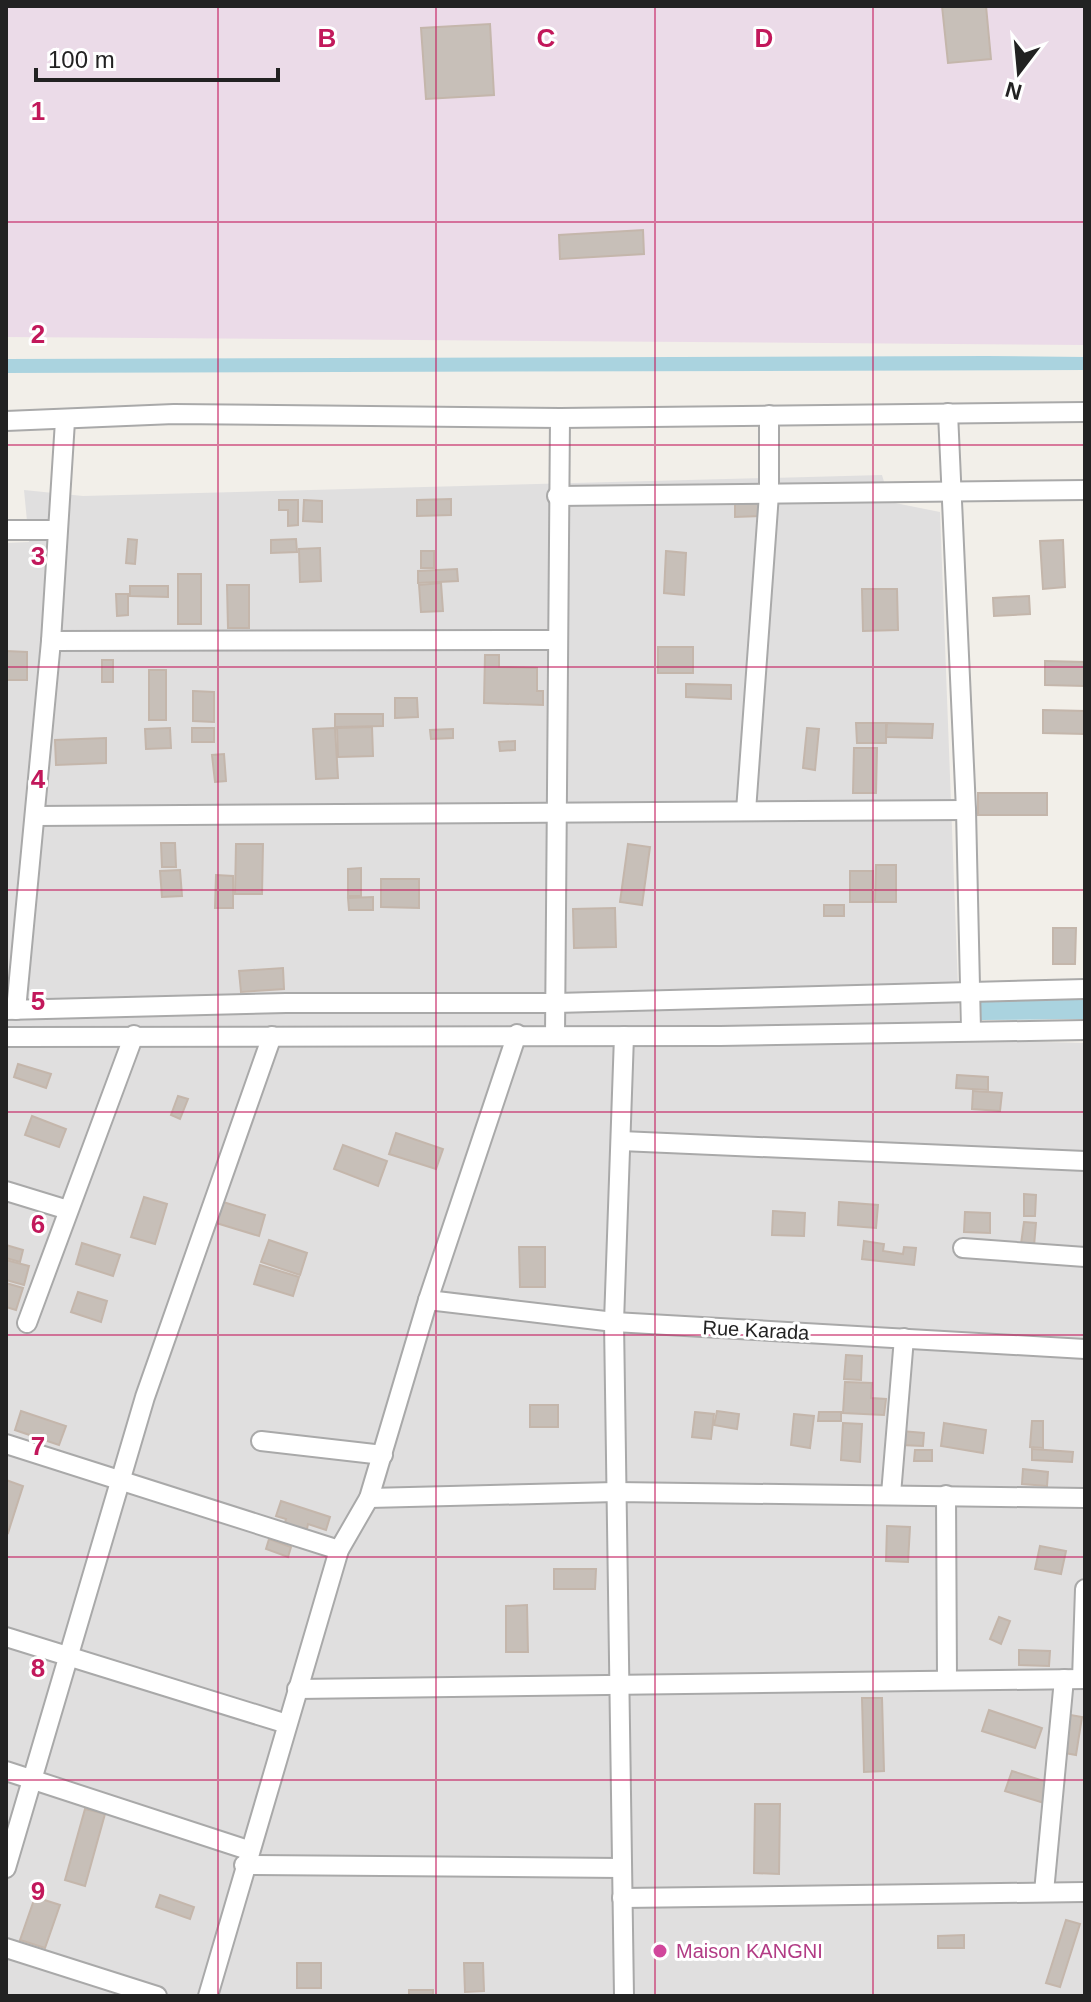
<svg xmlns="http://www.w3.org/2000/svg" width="1091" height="2002" viewBox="0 0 1091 2002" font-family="Arial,sans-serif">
<rect width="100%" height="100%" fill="#f2efe9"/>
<!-- residential -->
<polygon fill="#e0dfdf" points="882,475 890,502 940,512 960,1040 1085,1043 1085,1996 6,1996 6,543 29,542 24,490 83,496"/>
<!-- industrial -->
<polygon fill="#ebdbe8" points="6,6 1085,6 1085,345 6,337"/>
<!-- water -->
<g fill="#aad3df">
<polygon points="987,356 1085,357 1085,370 6,373 6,359"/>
<polygon points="1085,997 1085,1019 981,1020 973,1011 980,999"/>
</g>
<!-- building -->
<g fill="#c7bfb8" stroke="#c4b6ab" stroke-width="2">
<polygon points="942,6 986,6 991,59 948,63"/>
<polygon points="490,24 494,95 426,99 421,28"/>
<polygon points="643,230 644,254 560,259 559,235"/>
<polygon points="451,499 451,515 417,516 417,500"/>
<polygon points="279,500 298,500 298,525 288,526 288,510 279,510"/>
<polygon points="304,500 322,501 322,522 303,521"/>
<polygon points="761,503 761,516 735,517 735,504"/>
<polygon points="128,539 137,540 135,564 126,563"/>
<polygon points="296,539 297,552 271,553 271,540"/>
<polygon points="1063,540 1065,587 1043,589 1040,541"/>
<polygon points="320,548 321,581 300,582 299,549"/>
<rect x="421" y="551" width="13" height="17"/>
<polygon points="666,551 686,553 684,595 664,593"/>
<polygon points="457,569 458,581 418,583 418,571"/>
<rect x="178" y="574" width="23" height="50"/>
<polygon points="441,583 443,611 421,612 419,585"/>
<polygon points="227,585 249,585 249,628 228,628"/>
<polygon points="130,586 168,586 168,597 130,596"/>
<polygon points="862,589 897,589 898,630 863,631"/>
<polygon points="116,594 128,594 128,615 117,616"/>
<polygon points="1029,596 1030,614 994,616 993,598"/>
<rect x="658" y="647" width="35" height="26"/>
<polygon points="6,651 27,652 27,680 6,680"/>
<polygon points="485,655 499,655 499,667 537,668 537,691 543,691 543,705 484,703"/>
<rect x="102" y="660" width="11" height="22"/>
<polygon points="1045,661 1085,662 1085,686 1045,685"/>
<rect x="149" y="670" width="17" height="50"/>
<polygon points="686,684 731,685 731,699 686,697"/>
<polygon points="193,691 214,692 214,722 193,721"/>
<polygon points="395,698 417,698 418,717 395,718"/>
<polygon points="1043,710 1085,711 1085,734 1043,733"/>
<polygon points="335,714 383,714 383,726 335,727"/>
<polygon points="856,723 886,723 886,743 857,743"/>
<polygon points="887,723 933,724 932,738 886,737"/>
<polygon points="372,727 373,756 338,757 337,728"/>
<polygon points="170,728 171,748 146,749 145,729"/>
<rect x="192" y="728" width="22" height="14"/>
<polygon points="335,728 338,778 316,779 313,729"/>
<polygon points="807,728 819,729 815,770 803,768"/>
<polygon points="453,729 453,738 431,739 430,730"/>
<polygon points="106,738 106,763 56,765 55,740"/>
<polygon points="515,741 515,750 500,751 499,742"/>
<polygon points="854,748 877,748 876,793 853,793"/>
<polygon points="224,754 226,781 215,782 212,755"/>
<rect x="978" y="793" width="69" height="22"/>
<polygon points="161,843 175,843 176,867 162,867"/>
<polygon points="236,844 263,844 262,894 235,894"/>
<polygon points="628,844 650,847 642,905 620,902"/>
<polygon points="876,865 896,865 896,902 875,902"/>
<polygon points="361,868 361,896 348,896 348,869"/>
<polygon points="180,870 182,896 162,897 160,871"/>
<polygon points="850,871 873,871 872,902 850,902"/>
<polygon points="216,875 233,876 233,908 215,908"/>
<polygon points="381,879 419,879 419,908 381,907"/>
<polygon points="373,897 373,910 349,910 348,898"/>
<rect x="824" y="905" width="20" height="11"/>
<polygon points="615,908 616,947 574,948 573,909"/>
<polygon points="1053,928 1076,928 1075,964 1053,964"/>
<polygon points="283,968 284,989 241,992 239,971"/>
<polygon points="18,1064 51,1074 46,1088 14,1077"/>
<polygon points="957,1075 988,1077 988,1090 956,1088"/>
<polygon points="973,1091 1002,1093 1000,1111 972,1109"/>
<polygon points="178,1096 188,1099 180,1119 171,1115"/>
<polygon points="32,1116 66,1129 59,1147 25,1135"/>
<polygon points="396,1133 443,1149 436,1169 389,1154"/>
<polygon points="343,1145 387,1161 378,1186 334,1169"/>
<polygon points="1024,1194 1036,1195 1035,1216 1024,1216"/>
<polygon points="144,1197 167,1204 155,1244 131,1237"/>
<polygon points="220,1201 265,1215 259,1236 213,1222"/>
<polygon points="839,1202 878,1205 876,1228 838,1225"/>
<polygon points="773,1211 805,1213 804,1236 772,1235"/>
<polygon points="965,1212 990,1213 990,1233 964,1232"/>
<polygon points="1024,1222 1036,1223 1034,1246 1021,1244"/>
<polygon points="269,1240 307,1253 300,1275 261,1262"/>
<polygon points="864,1241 884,1244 883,1251 903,1254 904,1247 916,1248 914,1265 862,1259"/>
<polygon points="82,1243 120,1255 113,1276 76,1264"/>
<polygon points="6,1245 23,1250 20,1262 6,1258"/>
<polygon points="519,1247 545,1247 545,1287 520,1287"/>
<polygon points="6,1260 29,1266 24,1285 6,1280"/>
<polygon points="260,1265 299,1277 293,1296 254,1284"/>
<polygon points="6,1283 23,1288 16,1310 6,1307"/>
<polygon points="78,1292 107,1301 101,1322 71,1312"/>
<polygon points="846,1355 862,1356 861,1380 844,1379"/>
<polygon points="845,1382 872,1383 871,1398 886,1399 884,1415 843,1413"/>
<rect x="530" y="1405" width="28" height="22"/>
<polygon points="21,1411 66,1426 59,1445 15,1430"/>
<polygon points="717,1411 739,1414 737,1429 714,1425"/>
<polygon points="695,1412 714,1414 711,1439 692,1437"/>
<polygon points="819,1412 841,1412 841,1421 818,1421"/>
<polygon points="794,1414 814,1416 810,1448 791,1445"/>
<polygon points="1032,1421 1043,1421 1043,1448 1030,1447"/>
<polygon points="843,1423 862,1424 860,1462 841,1460"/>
<polygon points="944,1423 986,1430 983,1453 941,1446"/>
<polygon points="901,1431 924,1433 923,1446 901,1445"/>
<polygon points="1032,1449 1073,1452 1072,1462 1032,1460"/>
<polygon points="915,1450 932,1450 932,1461 914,1461"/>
<polygon points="1023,1469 1048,1472 1047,1486 1022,1484"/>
<polygon points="6,1480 23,1486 8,1533 6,1532"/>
<polygon points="281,1501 330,1517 326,1530 308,1524 307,1529 284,1526 286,1519 276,1516"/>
<polygon points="887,1526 910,1527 908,1562 886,1561"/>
<polygon points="269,1539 291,1547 288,1557 266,1549"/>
<polygon points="1040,1546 1066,1551 1061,1574 1035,1569"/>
<polygon points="554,1569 596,1569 595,1589 554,1589"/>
<polygon points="527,1605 528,1652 506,1652 506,1606"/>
<polygon points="999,1617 1010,1621 1001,1644 990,1639"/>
<polygon points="1019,1650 1050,1651 1049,1666 1019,1665"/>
<polygon points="862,1698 882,1698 884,1771 864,1772"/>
<polygon points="989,1710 1042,1728 1035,1748 982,1731"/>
<polygon points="1065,1714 1082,1717 1076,1755 1059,1752"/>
<polygon points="1012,1771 1047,1782 1044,1803 1005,1791"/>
<polygon points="755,1804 780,1804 779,1874 754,1873"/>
<polygon points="85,1809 105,1814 85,1886 65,1880"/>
<polygon points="160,1895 194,1907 190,1919 156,1907"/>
<polygon points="35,1897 60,1905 45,1948 20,1940"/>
<polygon points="1066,1920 1080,1924 1060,1987 1046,1983"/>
<polygon points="964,1935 964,1948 938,1948 938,1936"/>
<rect x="297" y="1963" width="24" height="25"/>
<polygon points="464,1963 483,1963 484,1991 465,1992"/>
<rect x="409" y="1990" width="24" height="6"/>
</g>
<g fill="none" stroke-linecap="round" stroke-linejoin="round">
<defs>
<g id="minor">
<polyline points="948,413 966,810 971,1030"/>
<polyline points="6,421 174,414 560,418 1085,412"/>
<polyline points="557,496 1085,490"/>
<polyline points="6,530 57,530"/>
<polyline points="51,641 556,640"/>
<polyline points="746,811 769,494 769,415"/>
<polyline points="36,816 966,810"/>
<polyline points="6,1010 286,1003 556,1003 1085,989"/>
<polyline points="16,1010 51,641 65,421"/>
<polyline points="555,1035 560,418"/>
<polyline points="6,1037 720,1036 1085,1030"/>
<polyline points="621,1141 1085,1161"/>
<polyline points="6,1191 68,1210"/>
<polyline points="963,1248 1085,1257"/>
<polyline points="428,1300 614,1322 1085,1349"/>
<polyline points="27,1323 134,1035"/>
<polyline points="261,1441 383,1455"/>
<polyline points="6,1444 339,1550"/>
<polyline points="891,1494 904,1338"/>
<polyline points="946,1495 947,1679"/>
<polyline points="369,1498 616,1492 1085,1498"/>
<polyline points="6,1637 287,1724"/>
<polyline points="1082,1679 1085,1589"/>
<polyline points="297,1689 1085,1679"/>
<polyline points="6,1771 248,1850"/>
<polyline points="244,1865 621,1868"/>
<polyline points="6,1868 145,1397 272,1036"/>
<polyline points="1044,1892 1064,1679"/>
<polyline points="622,1898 1085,1892"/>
<polyline points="6,1948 157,1996"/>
<polyline points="208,1996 339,1550 369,1498 428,1300 517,1034"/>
<polyline points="624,1996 614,1322 624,1036"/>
</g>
</defs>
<!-- minor casing -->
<use href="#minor" stroke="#a9a9a9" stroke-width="22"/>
<!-- minor -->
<use href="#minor" stroke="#fff" stroke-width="18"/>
</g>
<!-- grid -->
<path fill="none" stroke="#c2185b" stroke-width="2" stroke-opacity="0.55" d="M218,6V1996M436,6V1996M655,6V1996M873,6V1996M6,222H1085M6,445H1085M6,667H1085M6,890H1085M6,1112H1085M6,1335H1085M6,1557H1085M6,1780H1085"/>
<!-- markers -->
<circle fill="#d1479c" stroke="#fff" stroke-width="3" cx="660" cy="1951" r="8"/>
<g text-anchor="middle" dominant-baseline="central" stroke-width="6" stroke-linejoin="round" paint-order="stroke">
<!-- street labels -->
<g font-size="20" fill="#222" stroke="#fff">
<text transform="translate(756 1330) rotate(3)">Rue Karada</text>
</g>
<!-- hotel labels -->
<g font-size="20" fill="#b23c85" stroke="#fff" text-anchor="start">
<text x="676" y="1951">Maison KANGNI</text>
</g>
</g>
<g font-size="26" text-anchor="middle" font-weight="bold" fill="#c2185b" stroke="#fff" stroke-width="6" stroke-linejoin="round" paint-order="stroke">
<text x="327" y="47">B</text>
<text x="546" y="47">C</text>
<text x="764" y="47">D</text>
<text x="38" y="120">1</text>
<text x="38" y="343">2</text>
<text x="38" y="565">3</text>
<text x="38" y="788">4</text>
<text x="38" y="1010">5</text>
<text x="38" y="1233">6</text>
<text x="38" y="1455">7</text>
<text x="38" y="1677">8</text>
<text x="38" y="1900">9</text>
</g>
<!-- border -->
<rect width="1091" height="2002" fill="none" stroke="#222222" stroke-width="16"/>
<!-- north arrow -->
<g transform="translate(1019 72) rotate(196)" stroke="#ffffff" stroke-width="6" paint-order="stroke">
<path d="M0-6L14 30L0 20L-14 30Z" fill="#222222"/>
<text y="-12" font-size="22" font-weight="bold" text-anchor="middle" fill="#222222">N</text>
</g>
<!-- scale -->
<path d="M36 68v12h242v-12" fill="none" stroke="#222222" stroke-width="4"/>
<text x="48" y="68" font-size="24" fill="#222222" stroke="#ffffff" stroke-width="6" paint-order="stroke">100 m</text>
</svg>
